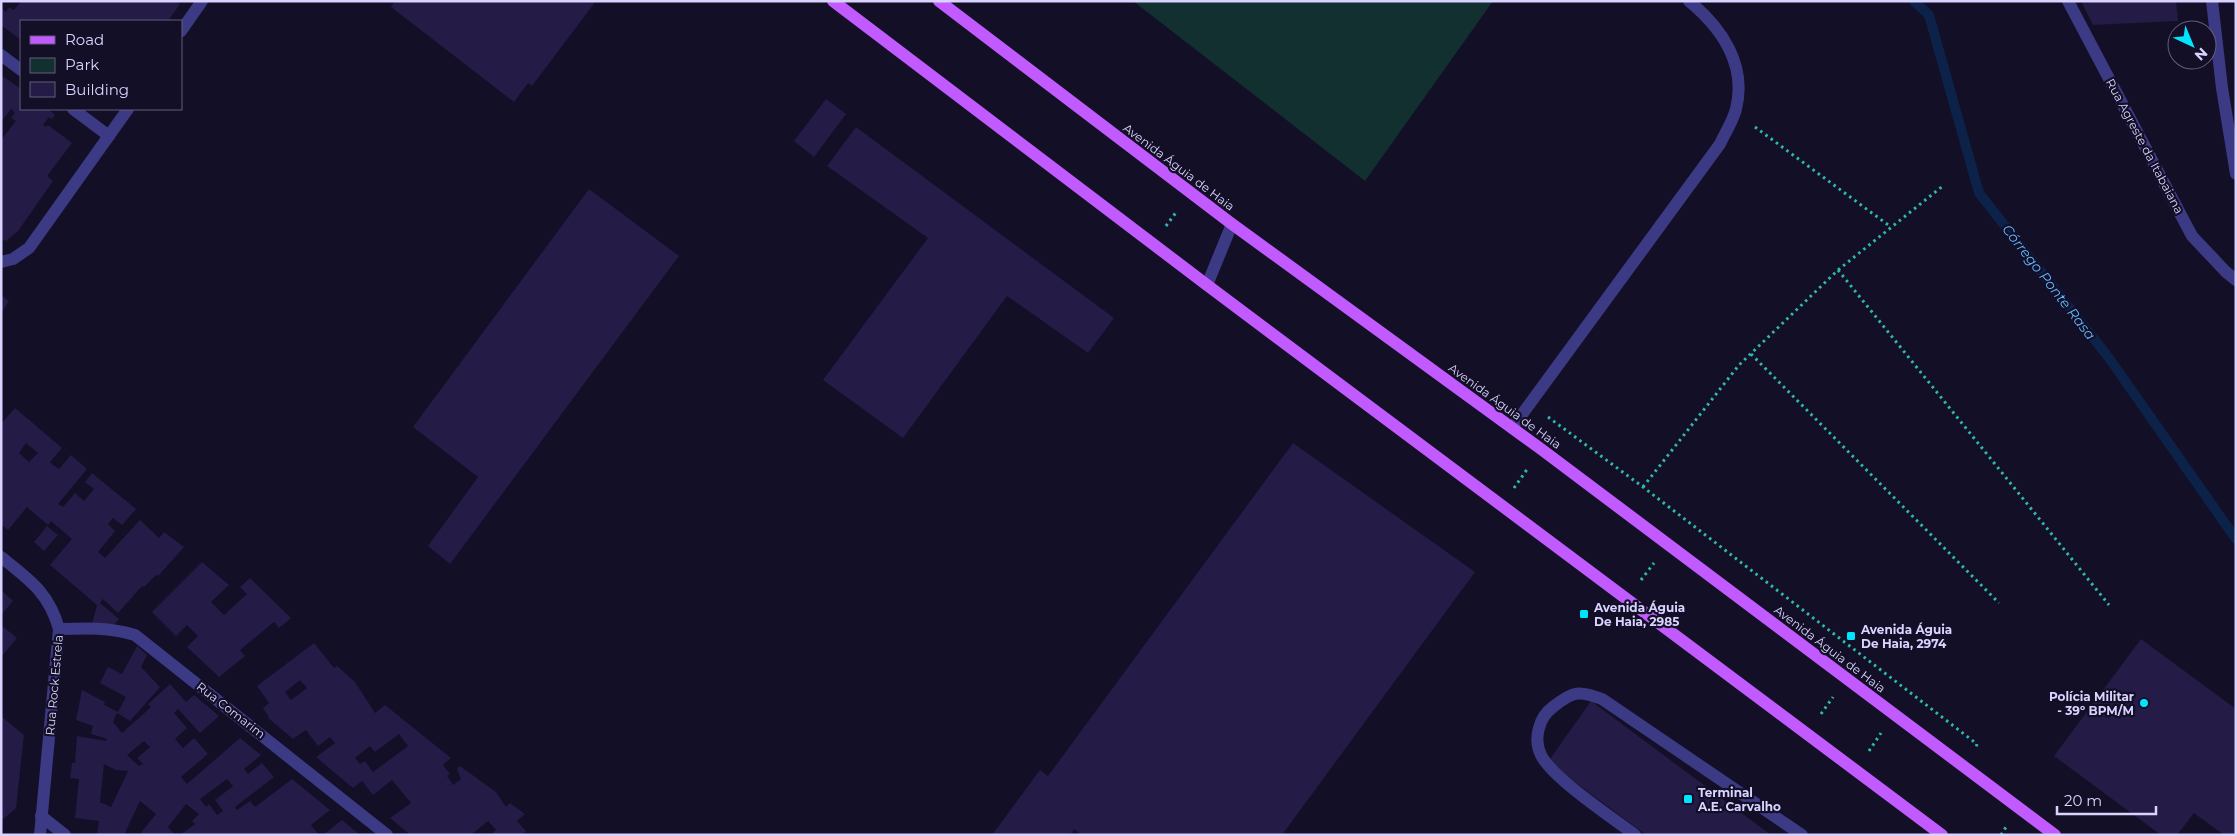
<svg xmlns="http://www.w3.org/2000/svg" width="2237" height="836" viewBox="0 0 2237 836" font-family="Montserrat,sans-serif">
<rect width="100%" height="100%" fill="#130f26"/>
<!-- green -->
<polygon fill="#12302f" points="1133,1 1493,1 1365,181"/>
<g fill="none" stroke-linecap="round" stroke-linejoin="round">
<!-- stream -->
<polyline stroke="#0c2248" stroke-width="10" points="1914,1 1929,15 1979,193 2109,358 2236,539"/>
</g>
<!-- building -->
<g fill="#241b47" fill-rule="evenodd">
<polygon points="21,1 176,1 180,4 168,21 21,21 21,40 1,25 1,8 6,12 9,7 14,10"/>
<polygon points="395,1 596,1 532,86 528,83 514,102 391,7"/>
<polygon points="2081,1 2176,1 2178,21 2093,25"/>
<polygon points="1,75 21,89 21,109 48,109 55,115 52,119 49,117 43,125 46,127 48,125 72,143 47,176 53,181 18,231 6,241 1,239 1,140 16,121 11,118 15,113 11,109 1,122"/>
<polygon points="826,99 846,114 814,157 794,141"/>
<polygon points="856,127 1114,318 1088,353 1007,296 903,438 823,380 928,238 827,166"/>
<polygon points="589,189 679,256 450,564 428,546 478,477 413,427"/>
<polygon points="1,295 9,301 1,313"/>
<path d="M15,408L62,448L50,462L52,464L59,469L71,455L87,469L58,504L63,507L75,493L84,501L94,489L85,482L92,473L136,509L122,525L113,518L108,524L115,531L98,552L105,558L140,520L159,538L164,532L184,547L158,576L156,575L144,587L142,586L118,613L103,599L100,603L119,619L113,626L92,624L97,605L50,565L72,539L51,521L48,525L27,507L8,530L1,524V424ZM26,443L38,453L29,462L19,453Z"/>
<polygon points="1293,443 1475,572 1282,835 1082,835 1074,829 1070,835 992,835 1040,770 1048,776"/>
<polygon points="47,526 58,535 44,551 34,542"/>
<polygon points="202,562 229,585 211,602 224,615 247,594 240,587 250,578 291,618 279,628 274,622 240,650 245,656 219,677 187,647 198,636 187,625 176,636 152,612"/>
<polygon points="1,590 13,601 1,615"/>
<polygon points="1,625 17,638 1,657"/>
<polygon points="2141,639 2236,709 2236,835 2224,835 2194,813 2177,835 2161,835 2054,756"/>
<path d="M314,643L334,668L337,666L355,682L375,713L385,705L451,758L443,765L450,774L447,776L453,785L461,779L457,769L460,766L496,792L506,807L510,803L525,814L517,821L526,831L522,835H490L496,830L488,821L471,835H410L390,818L411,803L392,780L373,795L362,781L353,788L316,757L335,743L330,737L318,746L306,730L293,739L268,718L269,717L263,708L269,703L257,686ZM300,680L307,688L291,700L285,692ZM399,734L408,746L373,772L365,761L360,764L355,758L370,746L375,752Z"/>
<path d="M137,646L147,655L141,667L160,687L130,721L117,713L113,722L122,733L151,707L148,704L170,684L186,702L194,695L219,716L200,733L178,709L174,713L187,728L175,739L183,748L194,738L208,754L181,777L187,784L240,738L261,755L244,769L248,774L262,763L274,777L235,807L237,810L250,801L255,807L292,779L330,810L311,825L319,835H180L195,824L192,821L199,814L186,804L168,827L175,835H139L156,814L140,801L124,835H97L99,821L75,818L79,779L70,778L72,763H75L77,736L106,741L107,739L91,734L93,726L76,720L82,690L105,702L104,705L118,712L126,697L100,683L108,667L122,674ZM144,741L150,747L137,758L143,764L139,766L127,755ZM104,764L116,770L128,771L111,807L100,802ZM227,779L233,786L215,800L223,811L217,815L209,804L206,807L200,799Z"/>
<polygon points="1591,701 1771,835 1646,835 1548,762"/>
<polygon points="1,716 24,735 16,808 1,821"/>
<polygon points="342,820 360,835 323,835"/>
</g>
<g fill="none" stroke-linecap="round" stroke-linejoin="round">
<!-- path -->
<g stroke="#2fb8b0" stroke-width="3" stroke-dasharray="2.5 4" stroke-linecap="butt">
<polyline points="1755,127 1891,227"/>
<polyline points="1166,226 1177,211"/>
<polyline points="1838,270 2109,605"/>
<polyline points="1751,354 1999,603"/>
<polyline points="1548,417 1643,487 1977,744 1976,748"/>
<polyline points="1643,487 1739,365 1838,270 1944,185"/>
<polyline points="1514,488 1528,468"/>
<polyline points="1641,580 1654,563"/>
<polyline points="1821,714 1833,697"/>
<polyline points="1869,751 1881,733"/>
<polyline points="2001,835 2006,827"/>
</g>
<!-- minor -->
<g stroke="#3d3a85" stroke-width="12">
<polyline points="2068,1 2192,236 2226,272 2236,280"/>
<polyline points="2212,1 2222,88 2236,174"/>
<polyline points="181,31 202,1"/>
<polyline points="1,55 21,70"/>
<polyline points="73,109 109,136"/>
<polyline points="1,262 13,259 29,248 128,109"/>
<polyline points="1207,285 1232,224"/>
<path d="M1512,428L1720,144C1725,133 1733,121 1736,109C1747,65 1722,28 1689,1"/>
<path d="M1,557C30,580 49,593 59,629L40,835"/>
<path d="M59,629C86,628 109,627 135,635L387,835"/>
<polyline points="41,816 65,835"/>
<path d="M1635,835C1613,818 1552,778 1541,755C1533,739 1539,717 1553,707C1573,691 1579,690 1602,699L1802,835"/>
</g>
<!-- major -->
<g stroke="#c25bff" stroke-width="12">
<polyline points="833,1 1207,285 1942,835"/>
<polyline points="939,1 1232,224 1541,449 2055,835"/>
</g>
</g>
<!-- markers -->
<g fill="#00e5ff" stroke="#130f26" stroke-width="2">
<rect x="1579" y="609" width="10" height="10" rx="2.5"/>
<rect x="1846" y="631" width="10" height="10" rx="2.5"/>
<circle cx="2144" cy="703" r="5"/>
<rect x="1683" y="794" width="10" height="10" rx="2.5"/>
</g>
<g text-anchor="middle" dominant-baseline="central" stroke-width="4.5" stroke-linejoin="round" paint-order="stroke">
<!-- street labels -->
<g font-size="12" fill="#d9d4ff" stroke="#130f26">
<text transform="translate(2145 146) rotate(62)">Rua Agreste da Itabaiana</text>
<text transform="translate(1179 167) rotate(37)">Avenida Águia de Haia</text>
<text transform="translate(1505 406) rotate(36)">Avenida Águia de Haia</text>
<text transform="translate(1830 649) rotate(37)">Avenida Águia de Haia</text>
<text transform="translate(54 685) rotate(-85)">Rua Rock Estrela</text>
<text transform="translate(231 710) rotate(38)">Rua Comarim</text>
</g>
<!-- poi labels -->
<g font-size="12" font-weight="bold" fill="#d9d4ff" stroke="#130f26" text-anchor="start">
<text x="1594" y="607">Avenida Águia<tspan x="1594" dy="14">De Haia, 2985</tspan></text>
<text x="1861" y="629">Avenida Águia<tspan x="1861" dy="14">De Haia, 2974</tspan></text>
<text x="2134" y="696" text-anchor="end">Polícia Militar<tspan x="2134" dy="14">- 39º BPM/M</tspan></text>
<text x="1698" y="792">Terminal<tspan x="1698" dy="14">A.E. Carvalho</tspan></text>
</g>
<!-- water labels -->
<g font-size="14" font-style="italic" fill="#62b6ff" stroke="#130f26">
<text transform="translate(2049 282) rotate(52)">Córrego Ponte Rasa</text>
</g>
</g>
<!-- border -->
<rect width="2237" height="836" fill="none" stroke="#d9d4ff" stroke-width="5"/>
<!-- legend -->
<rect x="20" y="20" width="162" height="90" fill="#130f26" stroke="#625e7d"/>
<rect x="30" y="36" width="25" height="8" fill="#c25bff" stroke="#625e7d"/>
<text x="65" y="45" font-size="15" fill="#d9d4ff">Road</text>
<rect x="30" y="58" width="25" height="15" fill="#12302f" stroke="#625e7d"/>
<text x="65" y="70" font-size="15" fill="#d9d4ff">Park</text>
<rect x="30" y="82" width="25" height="15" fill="#241b47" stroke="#625e7d"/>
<text x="65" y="95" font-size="15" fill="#d9d4ff">Building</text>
<!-- north arrow -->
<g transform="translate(2192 45) rotate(136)"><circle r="24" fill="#130f26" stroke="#625e7d"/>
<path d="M0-4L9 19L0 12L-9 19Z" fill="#00e5ff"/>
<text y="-8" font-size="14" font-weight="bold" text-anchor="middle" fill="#d9d4ff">N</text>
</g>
<!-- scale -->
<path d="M2057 806v8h99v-8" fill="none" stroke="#d9d4ff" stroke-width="2.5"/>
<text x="2064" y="806" font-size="15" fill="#d9d4ff" stroke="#130f26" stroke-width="4" paint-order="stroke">20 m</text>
</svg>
